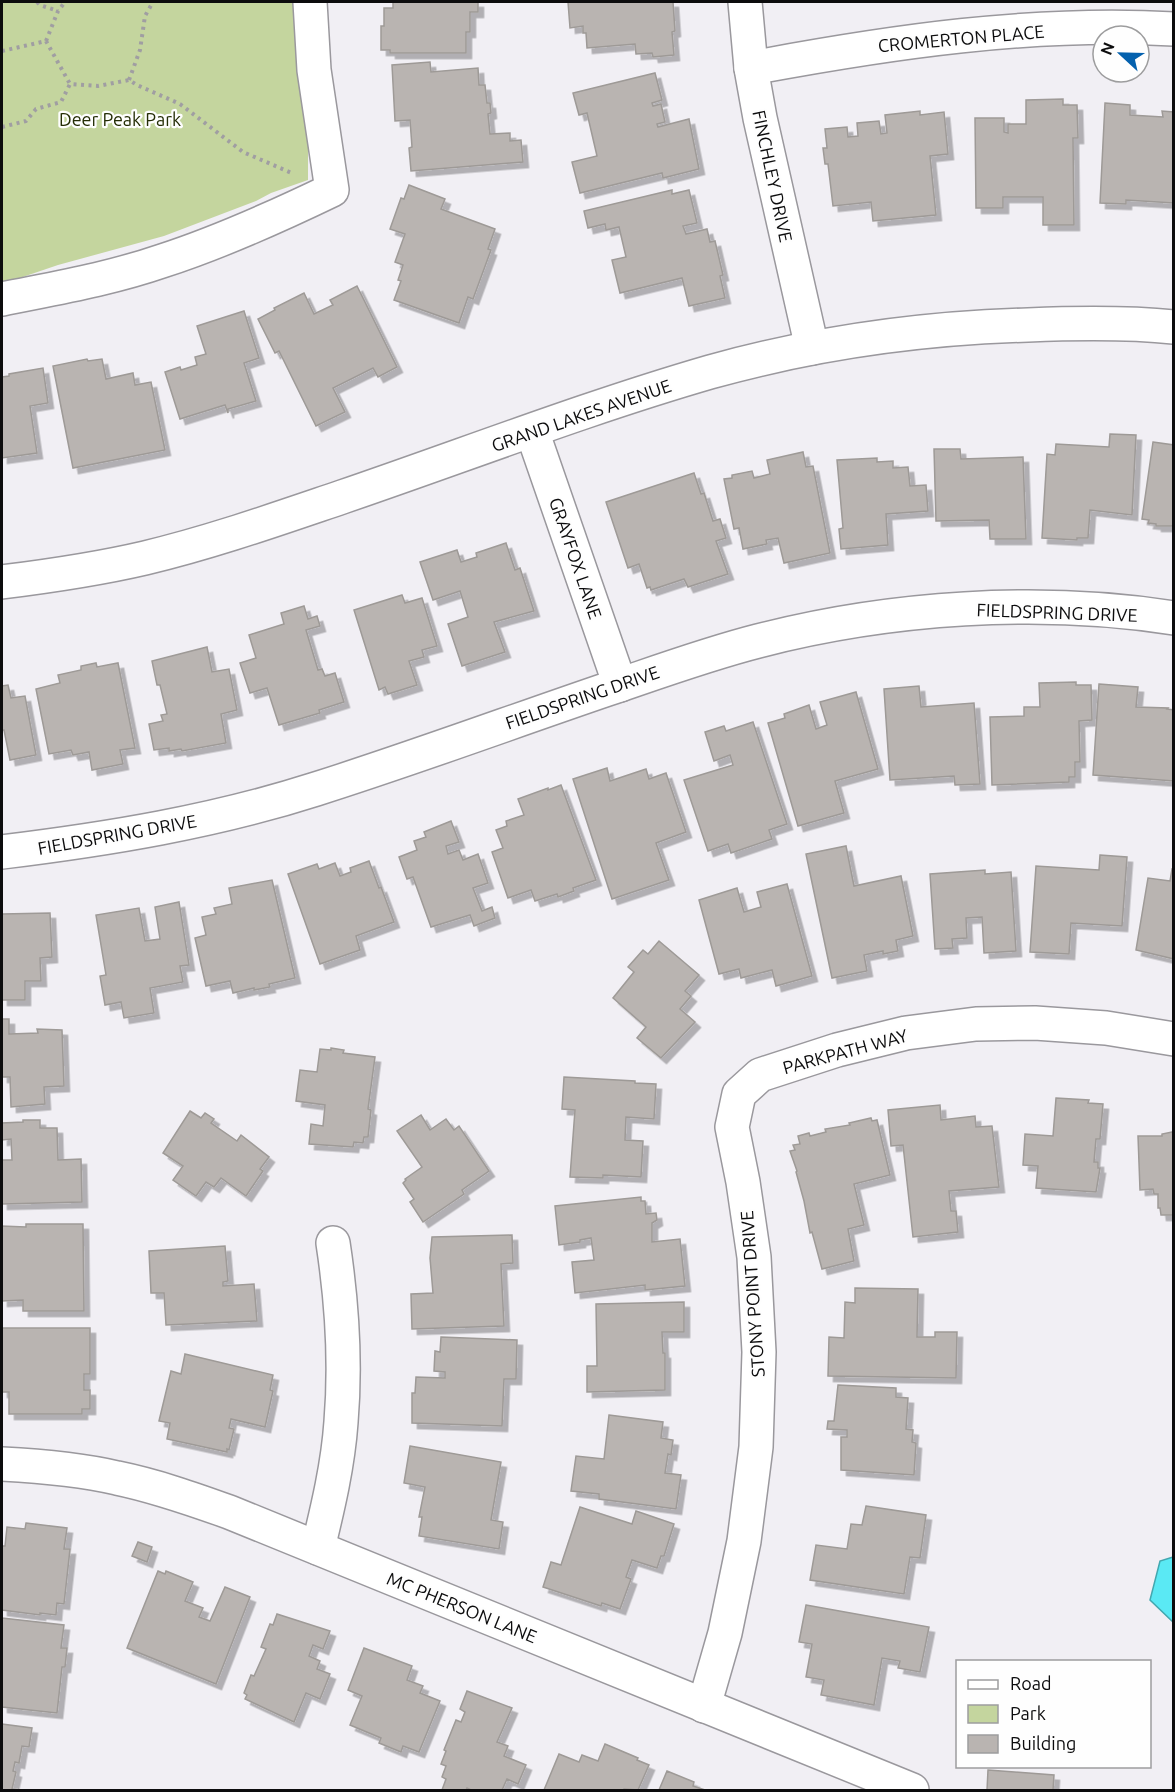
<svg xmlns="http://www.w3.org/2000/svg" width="1175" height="1792" viewBox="0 0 1175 1792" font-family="Ubuntu,sans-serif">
<defs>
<filter id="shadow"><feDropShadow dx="5.5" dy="5.5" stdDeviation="0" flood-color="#0004"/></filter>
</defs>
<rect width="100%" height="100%" fill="#f1eff4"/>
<!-- green -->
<polygon fill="#c4d59e" points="2,2 308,2 308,180 271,193 256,201 164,236 58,265 2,284"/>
<!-- water -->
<polygon fill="#5ae9f4" stroke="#43a7af" stroke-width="1.5" points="1173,1557 1174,1557 1173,1622 1150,1600 1160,1561"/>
<!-- building -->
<g fill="#b9b4b1" stroke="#9e9a97" stroke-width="1.5" filter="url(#shadow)">
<polygon points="393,2 478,2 478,12 470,12 470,32 466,32 466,53 390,53 390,50 381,50 381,26 384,26 384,8 393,8"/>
<polygon points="568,2 673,2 675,31 672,32 674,55 653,57 652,53 636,54 635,44 587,48 586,33 583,33 583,26 570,28"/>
<polygon points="430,62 431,72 478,68 479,85 485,85 487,103 490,103 491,113 488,114 490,134 510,133 510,141 521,140 523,162 411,171 409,148 412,147 410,120 395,121 392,65"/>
<polygon points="655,73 662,100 652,103 653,106 661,104 665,122 657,124 658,127 689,119 699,169 663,178 662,173 580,193 572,162 597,156 587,113 579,115 573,93"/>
<polygon points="1063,99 1063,105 1077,105 1078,138 1073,138 1074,225 1043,225 1043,197 1003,197 1003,208 976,208 975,118 1004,118 1004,132 1008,133 1008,124 1026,124 1026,100"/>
<polygon points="1105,103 1130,105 1130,115 1163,117 1162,111 1174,112 1174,203 1126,200 1126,204 1100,203"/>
<polygon points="920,111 920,115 944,112 948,154 930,156 936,215 873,221 871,202 833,206 828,164 825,164 823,148 827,148 825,129 847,127 848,137 858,136 857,123 879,121 881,134 887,133 885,115"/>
<polygon points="409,185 445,199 441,209 495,229 488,249 491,250 473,299 468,297 459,323 394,300 401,281 398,280 403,265 395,262 405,234 390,229 401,198 404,199"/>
<polygon points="672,190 672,194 689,190 697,223 683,226 686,234 707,229 710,242 715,241 723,275 720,276 725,298 689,306 682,278 620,293 612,260 626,257 619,227 606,230 605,224 588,228 584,211"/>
<polygon points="357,286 397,367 378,377 373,368 333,388 345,412 316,426 279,351 275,353 258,319 275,310 274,308 304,293 314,314 333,305 330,300"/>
<polygon points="244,311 259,358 244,363 256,401 228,409 228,413 225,405 180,419 165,372 180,367 181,370 197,365 195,357 206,354 197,326"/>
<polygon points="87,359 88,361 102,359 106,379 133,373 135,385 151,382 165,450 73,468 53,366"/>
<polygon points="43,368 48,403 30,406 37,453 2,458 2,377 9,376 9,374"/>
<polygon points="1110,434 1136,435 1132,515 1090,510 1088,538 1077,538 1077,540 1042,538 1047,454 1055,455 1056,444 1109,447"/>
<polygon points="1153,442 1174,445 1174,524 1172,526 1156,526 1156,524 1148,523 1149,520 1142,519"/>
<polygon points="934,449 960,449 961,459 1023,457 1026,539 990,539 989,520 936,521"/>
<polygon points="803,452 806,467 813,466 830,553 784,563 778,538 766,540 767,544 743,549 739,528 734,529 724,479 732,478 732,475 752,471 754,478 770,474 767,460"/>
<polygon points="877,458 877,462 893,461 893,468 908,467 910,486 926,485 928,511 886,514 888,545 841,549 839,529 843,528 837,460"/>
<polygon points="694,473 701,494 704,493 713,521 720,519 726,538 716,541 728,574 688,587 684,579 651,590 650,587 647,588 639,564 628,568 606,502"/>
<polygon points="506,543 515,570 520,568 534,611 494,622 505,652 462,666 448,624 468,617 460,591 433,600 420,562 457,550 461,562 477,557 476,553"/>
<polygon points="402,595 405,603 422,598 437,646 422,650 424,657 409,661 417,685 388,694 385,687 379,690 354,610"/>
<polygon points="304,606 308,619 317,616 320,626 306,630 318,670 322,669 325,676 335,673 344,702 319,710 320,713 279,725 267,688 250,693 240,663 256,658 249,635 284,624 281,613"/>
<polygon points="207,647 212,672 229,669 237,710 221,714 226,743 182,751 181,749 169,751 169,748 154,750 149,724 163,721 161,715 167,714 160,685 157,685 152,661"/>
<polygon points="96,663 97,667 118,663 135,748 120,750 123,764 92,770 89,752 73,755 71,750 49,754 36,689 60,683 58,675 81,670 81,666"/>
<polygon points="1076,682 1076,685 1091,685 1092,720 1079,721 1080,762 1075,762 1075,777 1069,777 1069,782 992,785 990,717 1024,716 1024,707 1040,707 1039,683"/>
<polygon points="1099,684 1138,687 1136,707 1168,708 1167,709 1174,710 1174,781 1093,775"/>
<polygon points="8,685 11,698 25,696 36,755 10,760 4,730 2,730 2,686"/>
<polygon points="919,686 921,707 974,703 980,784 955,785 954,776 890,780 884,689"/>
<polygon points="856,692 878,769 835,781 844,813 798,826 768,723 785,718 784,714 809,705 816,729 827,725 820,702"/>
<polygon points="753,722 787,824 769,830 772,839 731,853 728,844 708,851 684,780 733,765 730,755 714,761 705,732 724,726 726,731"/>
<polygon points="607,768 610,781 646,769 649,779 666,773 686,832 656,843 669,880 612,899 573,779"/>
<polygon points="561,785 596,880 573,888 574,891 558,897 557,894 535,901 531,890 508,898 492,852 503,848 496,830 507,826 506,821 524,815 518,799 548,788 548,790"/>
<polygon points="451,821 459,842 446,846 448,854 459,850 463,860 478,854 488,883 473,888 482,911 492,907 495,918 474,926 470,915 431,927 413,877 407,879 399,857 417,850 414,841 426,837 424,832"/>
<polygon points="846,846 854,886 901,876 913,936 896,940 898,951 883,954 883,951 864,955 867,971 832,978 806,854"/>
<polygon points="1100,855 1127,857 1122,926 1071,923 1069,954 1030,952 1036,866 1099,870"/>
<polygon points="369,861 379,888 381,887 394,922 356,936 360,950 320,964 288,874 317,864 319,869 335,863 340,876 351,872 350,868"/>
<polygon points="1172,869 1174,870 1174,959 1136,950 1148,878 1170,881"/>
<polygon points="985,870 985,874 1011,872 1016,951 984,953 982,917 966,918 967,938 952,939 953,948 935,949 930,874"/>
<polygon points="272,880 295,978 269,984 270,987 254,990 254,988 233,993 230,981 206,986 195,938 206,935 202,917 216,914 214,908 232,904 229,888"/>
<polygon points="787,884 812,976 776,986 772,970 741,978 739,969 719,974 699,900 737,888 744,912 761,907 757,892"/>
<polygon points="179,902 189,965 180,966 183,982 150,988 154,1013 124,1018 121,1002 105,1005 100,976 106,975 96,915 139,908 145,941 160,939 155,907"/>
<polygon points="50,913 52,957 40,958 41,981 25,981 25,1000 2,1000 2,914"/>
<polygon points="659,941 699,975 685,991 691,996 680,1009 695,1022 661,1058 637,1038 646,1027 613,998 634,972 628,967 643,950 648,954"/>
<polygon points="2,1019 9,1019 9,1034 38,1033 37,1029 62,1030 64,1086 44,1087 45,1104 11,1107 10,1077 2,1077"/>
<polygon points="331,1048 344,1050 343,1053 375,1057 368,1109 371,1110 368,1137 364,1137 363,1143 354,1142 353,1147 309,1144 311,1124 323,1126 325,1105 296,1101 300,1070 317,1072 320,1049 331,1050"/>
<polygon points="564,1077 635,1081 635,1083 656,1084 654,1119 626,1117 625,1140 643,1141 641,1177 603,1175 603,1178 570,1177 575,1110 562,1109"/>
<polygon points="1056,1098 1089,1100 1088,1103 1103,1104 1100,1139 1096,1139 1094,1162 1098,1162 1098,1168 1100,1168 1096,1192 1036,1188 1038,1166 1023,1165 1025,1134 1053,1136"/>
<polygon points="940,1105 941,1120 975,1116 976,1127 992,1126 999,1187 949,1191 951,1211 956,1211 958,1232 913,1237 903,1145 891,1146 888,1110"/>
<polygon points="190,1111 201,1118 205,1113 214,1119 211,1123 237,1141 241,1135 269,1157 260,1169 263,1171 246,1196 221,1178 214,1187 206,1182 196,1196 173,1180 183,1166 163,1153"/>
<polygon points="421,1115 430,1130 446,1119 454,1130 459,1126 489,1171 462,1190 464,1194 423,1222 410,1202 414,1199 403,1183 406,1180 405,1179 422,1167 397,1131"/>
<polygon points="871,1118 872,1121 877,1120 890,1175 854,1184 864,1225 848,1229 854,1261 822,1269 812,1232 810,1233 804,1201 796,1172 797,1171 790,1151 795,1150 793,1145 800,1144 798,1136 809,1133 810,1136 826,1132 825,1129 850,1125 849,1123"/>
<polygon points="23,1120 40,1120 40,1128 57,1128 58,1160 81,1159 82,1202 2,1204 2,1160 12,1160 11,1139 2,1140 2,1123 23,1122"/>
<polygon points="1172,1132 1174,1132 1173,1223 1173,1215 1161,1215 1160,1208 1158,1208 1158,1194 1154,1194 1153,1189 1140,1190 1138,1136 1162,1136 1162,1134"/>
<polygon points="641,1197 641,1201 645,1201 646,1214 656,1213 657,1220 652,1223 652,1242 680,1239 685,1286 645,1290 645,1285 575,1293 572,1262 594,1260 591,1238 580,1240 580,1242 559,1245 555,1206"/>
<polygon points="26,1224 83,1224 84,1311 23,1311 23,1300 2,1301 2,1226 26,1227"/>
<polygon points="512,1235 513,1263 501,1264 504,1326 412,1329 411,1294 433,1293 430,1258 432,1237"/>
<polygon points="225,1246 228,1281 223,1282 223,1286 254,1284 257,1321 166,1325 164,1293 151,1293 149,1251"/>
<polygon points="855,1288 918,1289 917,1337 935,1337 935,1332 957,1332 956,1378 828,1376 829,1337 844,1338 845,1302 855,1303"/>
<polygon points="684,1302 684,1332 662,1332 663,1353 665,1353 665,1390 587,1392 587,1366 597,1366 596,1304"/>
<polygon points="2,1328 90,1328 90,1374 84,1374 84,1390 90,1390 90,1409 82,1409 82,1414 9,1414 9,1392 2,1392"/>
<polygon points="441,1337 517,1340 516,1379 504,1379 502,1426 412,1423 412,1393 415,1393 416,1377 445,1378 445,1372 434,1371 435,1351 440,1352"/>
<polygon points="185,1354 273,1375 270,1390 273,1391 265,1427 231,1419 229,1428 234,1429 229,1450 227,1449 227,1452 167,1439 170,1423 159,1421 171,1371 181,1374"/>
<polygon points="838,1385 896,1388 896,1397 908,1398 906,1429 913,1430 912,1442 916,1443 914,1475 841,1470 841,1437 847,1437 847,1430 827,1429 828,1421 834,1421"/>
<polygon points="609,1415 663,1422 661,1438 673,1440 671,1455 668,1454 665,1473 681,1475 676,1509 599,1499 599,1494 571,1491 576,1456 604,1459"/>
<polygon points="410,1446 501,1462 491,1520 503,1522 499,1549 419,1536 422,1517 419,1517 425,1487 404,1483"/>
<polygon points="866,1506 926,1515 920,1558 910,1557 904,1594 810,1580 816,1545 847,1549 851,1524 862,1525"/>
<polygon points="580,1507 632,1524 636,1511 674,1524 664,1556 661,1556 657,1568 632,1560 626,1577 631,1579 620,1609 602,1603 601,1606 543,1587 551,1562 561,1565"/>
<polygon points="26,1523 67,1528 64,1549 70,1549 64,1604 57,1603 56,1615 40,1613 40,1615 2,1610 2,1546 5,1546 7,1527 25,1529"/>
<polygon points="138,1542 152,1547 147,1562 132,1556"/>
<polygon points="158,1571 165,1574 166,1571 193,1582 185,1601 203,1608 199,1617 210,1621 225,1587 250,1597 216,1684 127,1648"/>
<polygon points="806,1605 929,1627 920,1672 898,1668 900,1661 882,1658 874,1705 821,1695 824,1680 806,1677 812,1644 799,1642"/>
<polygon points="277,1614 330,1631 323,1649 313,1645 309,1656 320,1661 317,1669 330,1674 320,1699 306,1693 294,1722 245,1699 247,1695 244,1693 251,1675 254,1676 266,1649 261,1647 270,1624 273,1625"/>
<polygon points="2,1618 64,1625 61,1648 67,1648 65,1667 62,1667 57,1713 2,1707"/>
<polygon points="364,1648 412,1666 407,1680 423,1686 420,1693 440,1701 419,1752 403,1746 401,1752 379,1743 381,1738 350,1725 362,1696 348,1690"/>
<polygon points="467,1691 512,1708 497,1742 508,1746 504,1756 526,1765 518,1784 507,1779 502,1790 471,1790 467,1788 466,1790 442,1790 446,1779 442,1777 446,1766 441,1764 446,1751 444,1750 456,1720 461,1722 465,1712 460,1709"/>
<polygon points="2,1724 32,1728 29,1747 22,1746 19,1763 15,1762 13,1771 16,1772 12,1789 20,1790 2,1790"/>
<polygon points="605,1744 638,1758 637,1760 649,1765 638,1790 624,1789 623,1790 544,1790 559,1754 579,1762 582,1755 598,1761"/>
<polygon points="988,1770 1054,1775 1053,1790 987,1790"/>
<polygon points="667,1771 694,1782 693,1786 705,1790 659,1790"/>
</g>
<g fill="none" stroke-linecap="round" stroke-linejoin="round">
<defs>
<g id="minor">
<polyline points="745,2 751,68 760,118 812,348"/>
<path d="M751,68C890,42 1032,21 1174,29"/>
<path d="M2,299C56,288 110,279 162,261C221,242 276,217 332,190L314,70L310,2"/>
<polyline points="532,431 620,685"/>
<path d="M2,582C50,576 98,569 145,558C212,542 277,519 342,497C465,455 586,408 710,372C814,343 921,328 1028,325C1076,323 1125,322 1174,327"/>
<path d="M2,852C108,839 213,822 316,789C414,758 511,722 608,689C658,672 707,654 758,641C889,607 1040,597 1174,618"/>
<path d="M2,1464C40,1466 79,1469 117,1478C156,1486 193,1499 229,1512L912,1790"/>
<path d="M318,1548C328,1507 338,1465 341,1422C346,1362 342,1302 333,1243"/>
<polyline points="704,1706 725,1633 744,1541 756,1447 759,1352 754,1257 743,1182 732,1127 739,1094 760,1075 837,1050 906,1033 976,1024 1035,1023 1106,1028 1174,1039"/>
</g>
</defs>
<!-- minor casing -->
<use href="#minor" stroke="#9a989d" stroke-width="36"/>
<!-- path -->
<g stroke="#a09ea2" stroke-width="4" stroke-dasharray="3 4.5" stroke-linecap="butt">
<polyline points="37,2 40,5 58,11"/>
<polyline points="46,41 58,11 65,2"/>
<polyline points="2,51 46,41 70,84"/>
<polyline points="129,80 140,50 145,16 153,2"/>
<polyline points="2,127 26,121 36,109 61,102 70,84 98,86 129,80 137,85 180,104 243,152 294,174"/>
</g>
<!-- minor -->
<use href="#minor" stroke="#fff" stroke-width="33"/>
</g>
<g text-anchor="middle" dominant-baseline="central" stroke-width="4.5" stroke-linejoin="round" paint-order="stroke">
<!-- street labels -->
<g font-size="18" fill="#0c0c0d" stroke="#fefefe">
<text transform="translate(961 38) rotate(-5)">CROMERTON PLACE</text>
<text transform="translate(773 176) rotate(78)">FINCHLEY DRIVE</text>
<text transform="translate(581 415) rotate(-19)">GRAND LAKES AVENUE</text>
<text transform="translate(576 558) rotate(71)">GRAYFOX LANE</text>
<text transform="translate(1057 612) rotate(2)">FIELDSPRING DRIVE</text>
<text transform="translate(582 697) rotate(-19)">FIELDSPRING DRIVE</text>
<text transform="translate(117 834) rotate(-10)">FIELDSPRING DRIVE</text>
<text transform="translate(845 1051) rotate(-15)">PARKPATH WAY</text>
<text transform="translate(752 1294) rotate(-94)">STONY POINT DRIVE</text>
<text transform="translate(462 1607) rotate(22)">MC PHERSON LANE</text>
</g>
<!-- park labels -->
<g font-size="18" fill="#252e06" stroke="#fefefe">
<text x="120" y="119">Deer Peak Park</text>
</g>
</g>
<!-- border -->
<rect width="1175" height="1792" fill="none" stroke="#0c0c0d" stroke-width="6"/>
<!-- legend -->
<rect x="956" y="1660" width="195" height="108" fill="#fefefe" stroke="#9d9d9e" stroke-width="1.5"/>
<rect x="968" y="1680" width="30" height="9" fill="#ffffff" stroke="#9d9d9e" stroke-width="1.5"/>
<text x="1010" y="1690" font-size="18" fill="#0c0c0d">Road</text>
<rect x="968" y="1705" width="30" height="18" fill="#c4d59e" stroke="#9d9d9e" stroke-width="1.5"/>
<text x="1010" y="1720" font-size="18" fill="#0c0c0d">Park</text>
<rect x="968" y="1735" width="30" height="18" fill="#b9b4b1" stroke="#9d9d9e" stroke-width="1.5"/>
<text x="1010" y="1750" font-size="18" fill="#0c0c0d">Building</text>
<!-- north arrow -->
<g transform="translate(1121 54) rotate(292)"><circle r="28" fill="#fefefe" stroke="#9d9d9e" stroke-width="1.5"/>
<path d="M0-4.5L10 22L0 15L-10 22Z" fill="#0461ae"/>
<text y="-9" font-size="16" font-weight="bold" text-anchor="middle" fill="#0c0c0d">N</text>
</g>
</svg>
